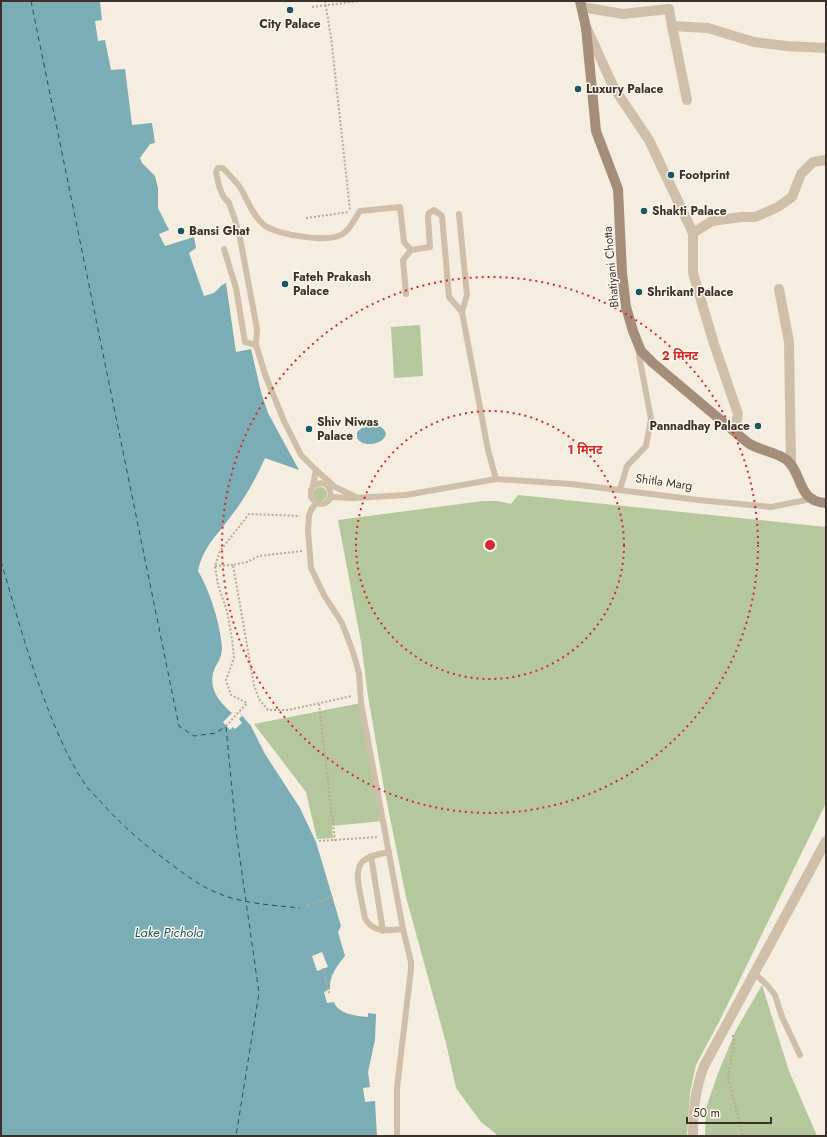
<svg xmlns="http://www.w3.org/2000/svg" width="827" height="1137" viewBox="0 0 827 1137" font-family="Jost,'Noto Sans Devanagari',sans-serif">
<rect width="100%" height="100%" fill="#f5eddf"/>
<!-- green -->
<g fill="#b4c79d">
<polygon points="420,325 423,376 394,378 391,327"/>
<circle cx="320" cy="494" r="7"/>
<polygon points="518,495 826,527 826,803 720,1020 696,1065 690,1092 687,1136 496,1136 496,1134 481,1122 456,1088 446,1043 406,897 383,783 368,696 361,642 338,520 483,501 498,501 511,504"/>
<polygon points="361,703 383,821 332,826 333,838 317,839 306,792 254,724"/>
<polygon points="762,985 789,1071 817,1136 705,1136 706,1108 718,1073 736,1030"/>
</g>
<!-- water -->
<g fill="#7badb6">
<path d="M1,1L100,2L102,20L95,21L98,41L105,40L111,70L125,69L132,125L152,123L155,143L150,144L140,158L142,163L155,176L158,188V208L169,230L159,234L165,246L194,237L196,248L189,253L204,296L214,293L222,285L226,283L236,352L251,349L261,392L268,413L299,470L265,458C255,480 246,497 231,516C217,536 204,545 198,571C210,591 220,623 222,647C222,660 216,663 213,673C209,690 220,703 232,713L239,712L251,726L265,754L300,808L316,842L341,926L338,932L345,956C337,966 329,976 330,989L324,992L327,1003L334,1002C338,1014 356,1016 368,1017V1013L376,1014L375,1040L368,1072L370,1087L363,1088L365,1102L375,1101L377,1136H1Z"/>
<path d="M379,426C400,437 366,453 357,438V432L363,427Z"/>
</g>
<!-- pier -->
<g fill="#f5eddf">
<polygon points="239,712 242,716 239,719 242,723 235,729 233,727 230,730 223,722 232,713"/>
<polygon points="322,952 328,967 317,971 312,956"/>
</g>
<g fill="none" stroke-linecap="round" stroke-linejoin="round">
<!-- ferry -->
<g stroke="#1a5663" stroke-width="1" stroke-dasharray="5 4" stroke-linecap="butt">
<polyline points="31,1 179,726 194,736 216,733 226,726"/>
<path d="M1,561C16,613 30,664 50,714C59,737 71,764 85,784C89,791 96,796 101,802C119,822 137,839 159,855C178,869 198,886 220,894C245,904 273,905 300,908"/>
<polyline points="226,727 236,831 259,993 236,1136"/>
</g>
<!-- path -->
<g stroke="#bca993" stroke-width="2" stroke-dasharray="2 2" stroke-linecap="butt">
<polyline points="325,1 331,37 350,210"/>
<polyline points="312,7 360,1"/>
<polyline points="306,218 349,212"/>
<polyline points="302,551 259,556 247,562 233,565 254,685 259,699 268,710 288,710 352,696"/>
<polyline points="215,566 233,565"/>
<polyline points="319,704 335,841"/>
<polyline points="226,726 247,703 231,695 226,680 234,658 232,639 227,611 218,585 215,566 220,551 249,514 300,516"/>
<polyline points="319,841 378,837"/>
<polyline points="308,905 333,897"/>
<polyline points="323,968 329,993"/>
<polyline points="733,1035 734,1043 728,1078 743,1136"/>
</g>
<!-- service -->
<g stroke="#cfbfa9" stroke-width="6">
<polyline points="459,214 467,295 462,312"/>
<polyline points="224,249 236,288 245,342 256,345"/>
<polyline points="406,294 403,260 411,250"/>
<polyline points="316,470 335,487 356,497"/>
<polyline points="496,479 571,484 698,500 771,507 811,499"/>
<path d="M313,486C333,473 338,510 316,503L311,497V490L313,486L316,470L301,455L284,421L266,377L256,345L257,329L240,238L235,220L229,203L223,196L219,186L216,172L218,168H223C229,175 236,181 241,189C248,201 253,216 264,225C277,235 331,244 344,233C351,228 355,218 360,211L400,207L404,242L411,250L430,247L428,217L429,213L434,210L442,216L449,297L462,312L488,450L496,479L406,495L353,498L331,497"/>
<polyline points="620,489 627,466 646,446 651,419 639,355 641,351"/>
<polyline points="316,503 311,510 309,516 308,530 311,568 324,595 342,623 353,652 359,673 361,703 403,929 411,962 411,969 397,1088 397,1136"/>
<path d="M389,852C364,857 354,860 359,888C361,898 363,908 365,918C373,934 388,930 403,929"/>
<polyline points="371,856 383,931"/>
<polyline points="754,973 767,985 775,995 782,1017 800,1055"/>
</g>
<!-- minor -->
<g stroke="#cfbfa9" stroke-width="10">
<polyline points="582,7 623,14 669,9 672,26 708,28 754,42 786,46 826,48"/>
<polyline points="672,26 687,100"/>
<polyline points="587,29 614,88 649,140 693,233 693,273 714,344 738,414 735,431"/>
<polyline points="693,233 712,221 741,217 755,217 778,207 792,197 801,174 813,162 826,160"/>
<polyline points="779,289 789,342 791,465"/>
<path d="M693,1136C693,1110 695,1090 704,1066L826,841"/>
</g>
<!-- secondary -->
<path stroke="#a48e7a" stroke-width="10" d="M580,1L586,28L596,131L618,189L622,273L626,307L633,331L641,351L653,363L748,443C760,451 778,452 788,461C803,475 797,501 826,503"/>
</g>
<!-- distance rings -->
<g fill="none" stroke="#d62828" stroke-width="2" stroke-dasharray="2 4">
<circle cx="490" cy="545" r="134"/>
<circle cx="490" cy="545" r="268"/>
</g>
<!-- markers -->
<g fill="#1a5663" stroke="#fcf7ed" stroke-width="1.5">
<circle cx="290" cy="10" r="4"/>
<circle cx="578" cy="89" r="4"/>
<circle cx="671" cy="175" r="4"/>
<circle cx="644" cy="211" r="4"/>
<circle cx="181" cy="231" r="4"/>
<circle cx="285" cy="284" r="4"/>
<circle cx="639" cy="292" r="4"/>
<circle cx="758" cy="426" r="4"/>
<circle cx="309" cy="429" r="4"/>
</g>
<g text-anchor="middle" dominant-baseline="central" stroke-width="3" stroke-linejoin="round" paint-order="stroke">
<!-- poi labels -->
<g font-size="12" font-weight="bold" fill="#3c312a" stroke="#fcf7ed" text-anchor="start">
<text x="290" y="24" text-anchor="middle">City Palace</text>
<text x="586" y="89">Luxury Palace</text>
<text x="679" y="175">Footprint</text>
<text x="652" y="211">Shakti Palace</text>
<text x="189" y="231">Bansi Ghat</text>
<text x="293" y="277">Fateh Prakash<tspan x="293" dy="14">Palace</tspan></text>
<text x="647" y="292">Shrikant Palace</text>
<text x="317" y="422">Shiv Niwas<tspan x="317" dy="14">Palace</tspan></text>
<text x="750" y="426" text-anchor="end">Pannadhay Palace</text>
</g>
<!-- street labels -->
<g font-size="12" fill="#3c312a" stroke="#fcf7ed">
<text transform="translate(611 267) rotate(-95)">Bhatiyani Chotta</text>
<text transform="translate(664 482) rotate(8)">Shitla Marg</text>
</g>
<!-- water labels -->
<g font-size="13" font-style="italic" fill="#1a5663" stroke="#fcf7ed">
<text x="169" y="932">Lake Pichola</text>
</g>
</g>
<circle cx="490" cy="545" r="6" fill="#d62828" stroke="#fcf7ed" stroke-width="2"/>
<g font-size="12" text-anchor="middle" font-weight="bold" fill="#d62828" stroke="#fcf7ed" stroke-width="3" stroke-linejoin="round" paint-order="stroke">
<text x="680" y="360">2 मिनट</text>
<text x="585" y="454">1 मिनट</text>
</g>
<!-- border -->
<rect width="827" height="1137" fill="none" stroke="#3c312a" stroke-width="4"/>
<!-- scale -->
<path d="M687 1117v6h84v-6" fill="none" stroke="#3c312a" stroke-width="2"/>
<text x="693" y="1117" font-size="12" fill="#3c312a" stroke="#fcf7ed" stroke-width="3" paint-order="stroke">50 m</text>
</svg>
